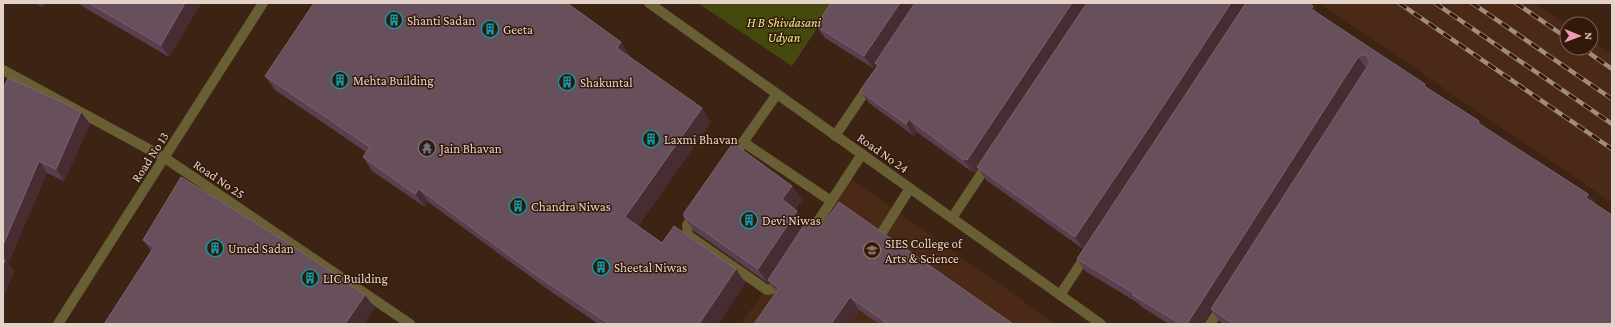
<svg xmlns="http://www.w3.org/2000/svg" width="1615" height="327" viewBox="0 0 1615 327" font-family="'Crimson Pro',serif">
<rect width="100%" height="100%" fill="#3c2313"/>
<!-- built -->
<g fill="#4a2a16">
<polygon points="1319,3 1535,3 1567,25 1567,48 1591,48 1591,41 1612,55 1612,203"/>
<polygon points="845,175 1056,324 741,324"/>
</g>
<!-- green -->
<polygon fill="#46490d" points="698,3 834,3 792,66"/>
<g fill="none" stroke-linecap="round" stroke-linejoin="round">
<!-- service -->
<polyline stroke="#695f34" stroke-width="10" points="883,231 910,188"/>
<!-- minor -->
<g stroke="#695f34" stroke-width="10">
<polyline points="3,70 165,158 410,324"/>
<polyline points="835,136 871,83"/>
<polyline points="743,142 831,201"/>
<polyline points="732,158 777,94"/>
<polyline points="695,212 687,225 688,235 767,290 772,289 781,277"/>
<polyline points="952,218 989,162"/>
<polyline points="809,235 862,154"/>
<polyline points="1060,295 1087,254"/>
<polyline points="58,324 263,3"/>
<polyline points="1210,324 1223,305"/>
</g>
<!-- tertiary -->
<polyline stroke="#695f34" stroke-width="10" points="649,3 1101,324"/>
<defs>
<g id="rail">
<polyline points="1399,3 1612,149"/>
<polyline points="1435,3 1612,124"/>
<polyline points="1472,3 1612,99"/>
<polyline points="1516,3 1567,38"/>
<polyline points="1582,48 1612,69"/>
</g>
</defs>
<!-- rail casing -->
<use href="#rail" stroke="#9f8b7f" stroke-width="4.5"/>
<!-- rail -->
<use href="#rail" stroke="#321909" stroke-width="3" stroke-dasharray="9" stroke-linecap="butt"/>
</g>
<!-- wall -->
<g fill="#593f4f">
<polygon points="34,3 45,3 43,7"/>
<polygon points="77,3 201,3 169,57"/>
<polygon points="1318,13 1429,89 1479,121 1483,127 1588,194 1595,203 1612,324 1224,324 1219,321 1212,311 1203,324 1169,324 1142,307 1138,303 1085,271 1077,259 1083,249 986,180 978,168 975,172 973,171 972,172 917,132 914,136 869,103 860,91 877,66 876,64 873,68 825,38 816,26"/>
<polygon points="621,42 630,56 630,57 711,122 638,226 662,243 736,269 745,283 718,324 598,324 546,288 428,202 425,207 372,171 363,157 366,152 275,90 265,76"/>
<polygon points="3,85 81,112 90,124 64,181 47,173 8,264 14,272 3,297"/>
<polygon points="792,186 802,200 795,209 806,223 820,228 1013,324 879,324 859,310 776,292 769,282 768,283 694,231 684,217"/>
<polygon points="143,240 375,308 363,324 104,324 151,251"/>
</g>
<!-- shaded-wall -->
<g fill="#472d32">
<polygon points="40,3 45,3 43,7"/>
<polygon points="185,3 201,3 169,57 161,45"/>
<polygon points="900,3 916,3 873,68 864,56"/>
<polygon points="1072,3 1088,3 975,172 967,160"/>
<polygon points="1231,3 1247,3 1083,249 1075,237"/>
<polygon points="1313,6 1321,18 1311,9"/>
<polygon points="621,42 630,56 626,62 617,48"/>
<polygon points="1358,57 1367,69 1211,309 1212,311 1203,324 1187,324"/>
<polygon points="1425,84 1433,96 1424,86"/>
<polygon points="702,108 711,122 635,231 625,217"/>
<polygon points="81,112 90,124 64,181 56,169"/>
<polygon points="909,119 917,132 914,136 906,124"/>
<polygon points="1479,121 1488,133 1478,123"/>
<polygon points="965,158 973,171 972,172 964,160"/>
<polygon points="39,161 47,173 8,264 14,272 3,297 3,245"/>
<polygon points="792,186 802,200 792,213 782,199"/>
<polygon points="419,189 428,202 425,207 415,194"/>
<polygon points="1588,194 1597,206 1586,198"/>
<polygon points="797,211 807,225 768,280 769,282 768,283 758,269"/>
<polygon points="736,269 745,283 718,324 699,324"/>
<polygon points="365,295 375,308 363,324 345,324"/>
<polygon points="850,297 859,310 850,324 831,324"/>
</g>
<!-- building -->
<g fill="#684f5c" stroke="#7b636d">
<polygon points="89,3 185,3 161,45"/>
<polygon points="314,3 567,3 621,42 617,48 702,108 625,217 662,243 674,226 736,269 699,324 609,324 536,275 419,189 415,194 363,157 370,147 265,76"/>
<polygon points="831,3 900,3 864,56 816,26"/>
<polygon points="915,3 1072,3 967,160 965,158 964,160 909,119 906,124 860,91 878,65 875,63"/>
<polygon points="1087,3 1231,3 1148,129 1075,237 977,167"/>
<polygon points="1246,3 1308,3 1313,6 1311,9 1425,84 1424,86 1479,121 1478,123 1588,194 1586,198 1612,215 1612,324 1234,324 1211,309 1369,64 1370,61 1367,56 1363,54 1358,57 1187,324 1181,324 1133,295 1134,293 1077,259"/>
<polygon points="8,78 62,102 81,112 56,169 39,161 3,245 3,85 5,85"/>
<polygon points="733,143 792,186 782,199 797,211 758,269 684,217 684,213"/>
<polygon points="181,177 288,243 365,295 345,324 104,324 154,247 143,240"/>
<polygon points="839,202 1013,324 888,324 850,297 831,324 754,324 779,288 768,280 808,219 820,228"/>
<polygon points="3,259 5,260 3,265"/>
</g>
<!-- icons -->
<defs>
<symbol id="building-ring" viewBox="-11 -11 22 22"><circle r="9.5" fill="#321909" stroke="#0f9aa8" stroke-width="1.5"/><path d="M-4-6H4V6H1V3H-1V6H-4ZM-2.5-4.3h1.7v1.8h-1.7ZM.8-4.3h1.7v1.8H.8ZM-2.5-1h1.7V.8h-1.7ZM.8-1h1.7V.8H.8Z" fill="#0f9aa8"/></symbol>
<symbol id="temple-ring" viewBox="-11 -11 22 22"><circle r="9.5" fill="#321909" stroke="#6b7280" stroke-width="1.5"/><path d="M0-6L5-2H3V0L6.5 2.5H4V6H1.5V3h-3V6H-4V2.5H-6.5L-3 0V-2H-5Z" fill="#6b7280"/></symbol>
<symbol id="university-ring" viewBox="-11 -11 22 22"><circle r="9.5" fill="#321909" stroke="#8d6e63" stroke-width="1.5"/><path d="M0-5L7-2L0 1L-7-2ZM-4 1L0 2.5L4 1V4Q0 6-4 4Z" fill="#8d6e63"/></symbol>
</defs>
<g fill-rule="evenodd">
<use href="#building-ring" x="384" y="10" width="20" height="20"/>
<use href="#building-ring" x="480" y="19" width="20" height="20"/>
<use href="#building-ring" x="330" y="70" width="20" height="20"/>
<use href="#building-ring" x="557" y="72" width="20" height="20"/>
<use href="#building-ring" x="641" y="129" width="20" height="20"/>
<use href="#temple-ring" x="417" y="138" width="20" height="20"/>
<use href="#building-ring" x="508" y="196" width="20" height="20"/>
<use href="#building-ring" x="739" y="210" width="20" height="20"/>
<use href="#building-ring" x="205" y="238" width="20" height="20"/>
<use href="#university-ring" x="862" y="240" width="20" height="20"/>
<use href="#building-ring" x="591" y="257" width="20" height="20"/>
<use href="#building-ring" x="300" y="268" width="20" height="20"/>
</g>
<g text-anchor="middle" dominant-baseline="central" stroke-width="3" stroke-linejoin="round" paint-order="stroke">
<!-- poi labels -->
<g font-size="13" fill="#e3d2c8" stroke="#321909" text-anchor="start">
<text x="407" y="20">Shanti Sadan</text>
<text x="503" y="29">Geeta</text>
<text x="353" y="80">Mehta Building</text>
<text x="580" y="82">Shakuntal</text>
<text x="664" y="139">Laxmi Bhavan</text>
<text x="440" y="148">Jain Bhavan</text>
<text x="531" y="206">Chandra Niwas</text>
<text x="762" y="220">Devi Niwas</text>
<text x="885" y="243">SIES College of<tspan x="885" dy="15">Arts &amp; Science</tspan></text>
<text x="228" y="248">Umed Sadan</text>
<text x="614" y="267">Sheetal Niwas</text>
<text x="323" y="278">LIC Building</text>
</g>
<!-- park labels -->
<g font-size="13" font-style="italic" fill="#e6ec95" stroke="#321909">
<text x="784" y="22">H B Shivdasani<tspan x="784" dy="15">Udyan</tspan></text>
</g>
<!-- street labels -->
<g font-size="13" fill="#e3d2c8" stroke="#321909">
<text transform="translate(883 153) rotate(35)">Road No 24</text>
<text transform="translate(150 157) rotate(-57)">Road No 13</text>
<text transform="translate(219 179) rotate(34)">Road No 25</text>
</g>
</g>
<!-- border -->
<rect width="1615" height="327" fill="none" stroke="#e3d2c8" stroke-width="8"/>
<!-- north arrow -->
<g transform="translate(1579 36) rotate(91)"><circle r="19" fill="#321909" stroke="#796355"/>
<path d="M0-3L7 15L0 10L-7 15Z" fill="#f09ab6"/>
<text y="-6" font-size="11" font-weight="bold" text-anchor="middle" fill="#e3d2c8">N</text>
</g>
</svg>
